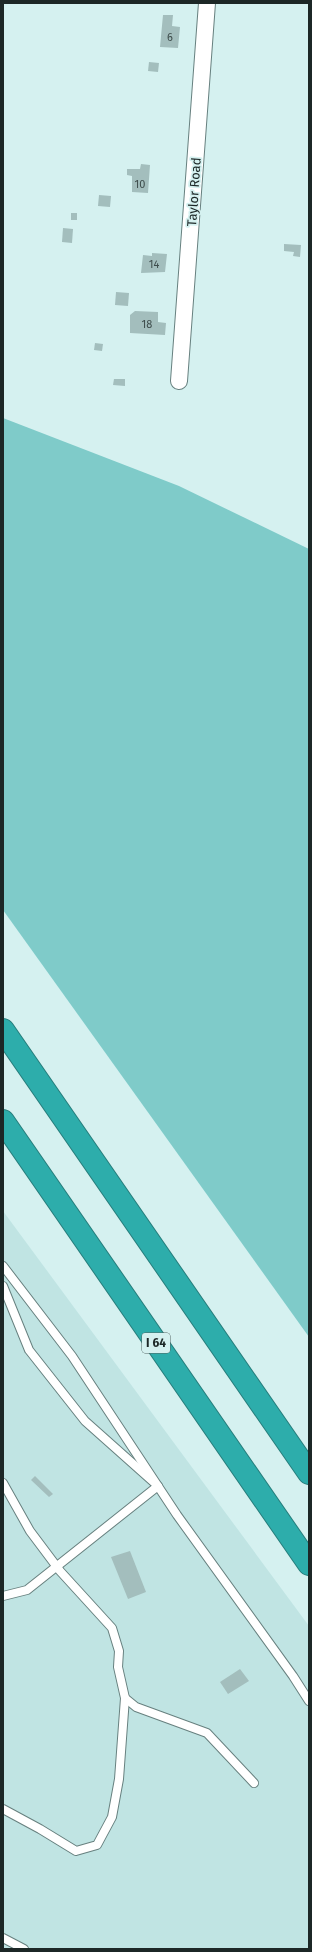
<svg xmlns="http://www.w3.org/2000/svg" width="312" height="1952" viewBox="0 0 312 1952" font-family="'Fira Sans',sans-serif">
<rect width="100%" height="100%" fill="#d5f1f0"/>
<!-- built -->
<polygon fill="#c0e4e3" points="3,1211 309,1626 309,1949 3,1949"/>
<!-- green -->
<polygon fill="#7fcbc9" points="3,418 179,486 309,549 309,1337 3,910"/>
<!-- building -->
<g fill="#a3bebd">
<polygon points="163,15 173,15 172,26 180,27 178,48 160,47"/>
<polygon points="149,62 159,63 158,72 148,71"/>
<polygon points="141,164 150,165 148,193 132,192 132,176 127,175 127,169 140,169"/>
<polygon points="99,195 111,196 110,207 98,206"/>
<rect x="71" y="213" width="6" height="7"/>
<polygon points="63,228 73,229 72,243 62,242"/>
<polygon points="284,244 301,245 300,257 293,256 294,252 284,251"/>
<polygon points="152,253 167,254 165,272 141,273 143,255 152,256"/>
<polygon points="116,292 129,293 128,306 115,305"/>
<polygon points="135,311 158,312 158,322 166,323 165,335 130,333 130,315"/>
<polygon points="95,343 103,344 102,351 94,350"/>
<polygon points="114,379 125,379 125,386 113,385"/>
<polygon points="35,1476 53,1494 49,1497 31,1480"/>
<polygon points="130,1551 146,1592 128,1599 111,1557"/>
<polygon points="240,1669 249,1681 228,1694 220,1682"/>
</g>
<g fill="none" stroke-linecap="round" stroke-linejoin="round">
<defs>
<g id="service">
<polyline points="3,1266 72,1356 177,1515 293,1676 309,1701"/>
<polyline points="3,1286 29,1350 85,1421 158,1486 27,1590 3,1596"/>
<polyline points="3,1483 30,1531 60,1571 112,1628 119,1651 118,1667 125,1698 136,1707 207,1733 254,1783"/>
<polyline points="3,1809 40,1829 76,1851 97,1845 112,1817 119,1779 125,1698"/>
<polyline points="3,1938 24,1949"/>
</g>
<polyline id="minor" points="179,381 207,3"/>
<g id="motorway">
<polyline points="3,1030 309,1473"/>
<polyline points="3,1121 309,1564"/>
</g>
</defs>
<!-- service casing -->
<use href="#service" stroke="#67807f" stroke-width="10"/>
<!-- minor casing -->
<use href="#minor" stroke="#67807f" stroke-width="18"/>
<!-- motorway casing -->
<use href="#motorway" stroke="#277e7c" stroke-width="24"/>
<!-- service -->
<use href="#service" stroke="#fff" stroke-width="8"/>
<!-- minor -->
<use href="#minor" stroke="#fff" stroke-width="16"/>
<!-- motorway -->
<use href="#motorway" stroke="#2dadab" stroke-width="22"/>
</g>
<g text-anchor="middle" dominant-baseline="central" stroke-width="3.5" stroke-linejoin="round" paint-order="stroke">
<!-- number labels -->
<g font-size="11" fill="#3e4d4c">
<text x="170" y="37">6</text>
<text x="140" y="184">10</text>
<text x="154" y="264">14</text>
<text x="147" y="324">18</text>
</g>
<!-- shield labels -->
<rect fill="#d5f1f0" stroke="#546463" stroke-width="1" x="142" y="1333" width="28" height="20" rx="3"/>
<g font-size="12" font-weight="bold" fill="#1c2726">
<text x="156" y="1343">I 64</text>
</g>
<!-- street labels -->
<g font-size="13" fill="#1c2726" stroke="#d5f1f0">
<text transform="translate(194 192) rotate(-86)">Taylor Road</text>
</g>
</g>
<!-- border -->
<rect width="312" height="1952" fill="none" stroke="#1c2726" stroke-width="8"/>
</svg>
